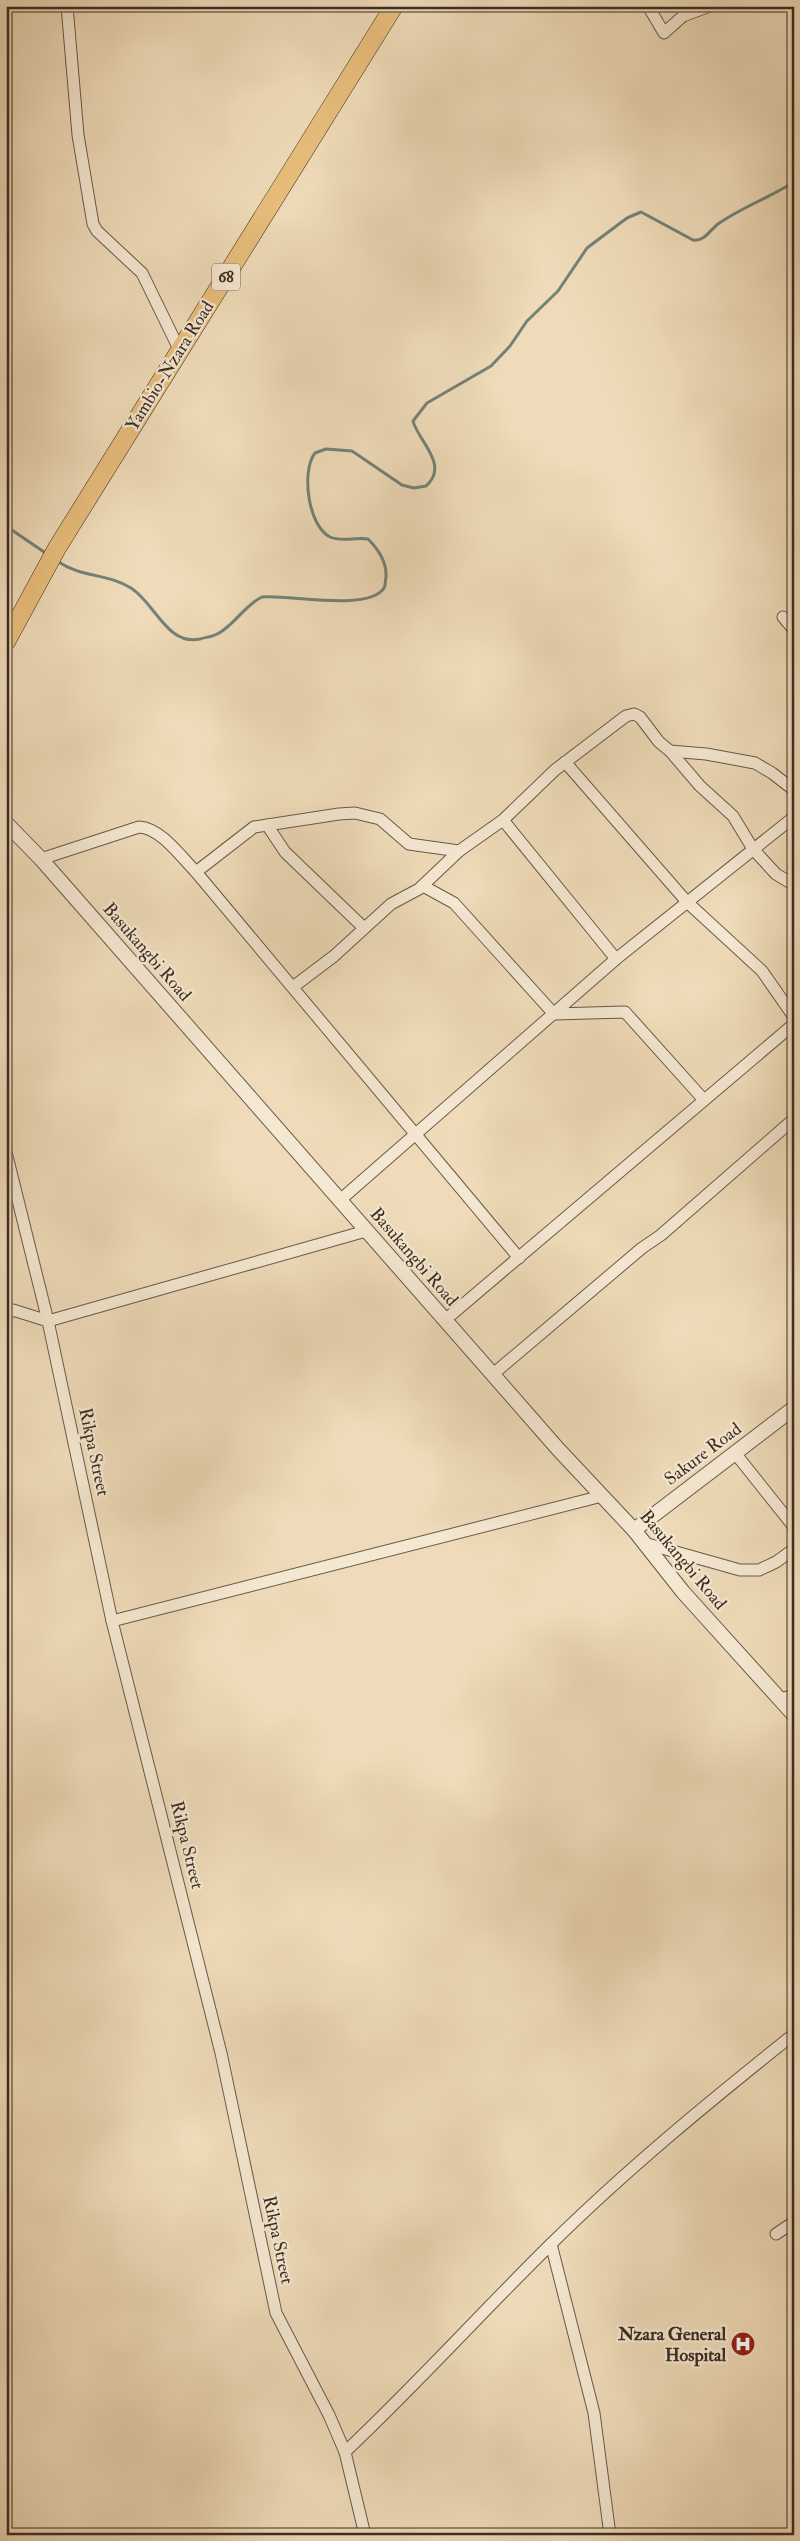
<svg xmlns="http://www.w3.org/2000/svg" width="800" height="2541" viewBox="0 0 800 2541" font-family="'IM FELL Double Pica',serif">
<rect width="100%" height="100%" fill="#efdbb9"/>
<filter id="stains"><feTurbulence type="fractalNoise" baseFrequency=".004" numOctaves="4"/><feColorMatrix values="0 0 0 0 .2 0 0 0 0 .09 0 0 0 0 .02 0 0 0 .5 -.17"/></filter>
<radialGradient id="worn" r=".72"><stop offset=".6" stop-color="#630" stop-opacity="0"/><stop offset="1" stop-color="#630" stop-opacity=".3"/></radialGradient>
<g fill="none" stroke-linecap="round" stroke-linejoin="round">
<!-- stream -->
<g stroke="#748277" stroke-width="3">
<polyline points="6,526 47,554"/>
<path d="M57,561C82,578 107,573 131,588C155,603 167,646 200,639C206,637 213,637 219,633C235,624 245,605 262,597C288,594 369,612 384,588C386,585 385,580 386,577C387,562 378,549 368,539C356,537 341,542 330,537C308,526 301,471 315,453L326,449L352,451L402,485L414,488L426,486C450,465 418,441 413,421L427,403L491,366L510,346L527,321L558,291L587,248L627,218L641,212L693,240C704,242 710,230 718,224C742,207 769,198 794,182"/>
</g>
<defs>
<g id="minor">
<polyline points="67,6 78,135 93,224 97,231 142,273 180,351"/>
<polyline points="648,6 664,33 683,16 710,6"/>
<polyline points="783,617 794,630"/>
<polyline points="670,751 700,786 733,816 753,849 776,874 794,885"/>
<polyline points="565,762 687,902 762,971 794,1017"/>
<polyline points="503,820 616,959"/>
<polyline points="267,825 285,852 364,928"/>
<path d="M41,859L139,827C161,828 181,857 196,872L254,827L339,814L355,813L380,819L409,844L459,851"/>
<polyline points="196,872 519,1258"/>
<polyline points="423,886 454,903 554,1014 625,1012 704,1100"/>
<polyline points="293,987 334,956 391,904 419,889 459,851 503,820 555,770 626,716 634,714 640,717 659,742 670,751 706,754 755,763 772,773 794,790"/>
<polyline points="6,1152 48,1321 112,1621 221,2053 276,2313 329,2415 345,2452 365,2535"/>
<polyline points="339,1201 616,959 794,817"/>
<polyline points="6,1315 13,1310 48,1321 366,1231"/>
<polyline points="445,1320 794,1024"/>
<polyline points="492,1375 642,1248 661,1235 794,1119"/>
<polyline points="735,1453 794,1527"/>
<polyline points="644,1543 740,1570 759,1570 776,1562 794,1549"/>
<polyline points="112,1621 602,1496"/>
<polyline points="781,1699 794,1695"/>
<polyline points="776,2234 794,2222"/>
<polyline points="551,2244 594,2413 610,2535"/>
<path d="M345,2452C416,2385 481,2313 550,2245C627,2169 710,2101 794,2034"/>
</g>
<g id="tertiary">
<polyline points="6,823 41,859 558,1449 634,1530 683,1592 794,1715"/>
<polyline points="634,1530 794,1408"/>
</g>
<polyline id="primary" points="6,642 57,548 394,6"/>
</defs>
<!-- minor casing -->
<use href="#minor" stroke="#685849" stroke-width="13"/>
<!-- tertiary casing -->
<use href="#tertiary" stroke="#685849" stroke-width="16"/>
<!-- primary casing -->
<use href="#primary" stroke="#3b2d24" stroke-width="19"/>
<!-- minor -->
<use href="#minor" stroke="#f5e8d2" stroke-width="11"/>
<!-- tertiary -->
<use href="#tertiary" stroke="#f5e8d2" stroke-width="14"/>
<!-- primary -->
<use href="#primary" stroke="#e8be7c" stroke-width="18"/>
</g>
<!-- icons -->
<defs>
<symbol id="hospital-disc" viewBox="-11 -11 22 22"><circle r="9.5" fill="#8f2418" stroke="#f5e8d2"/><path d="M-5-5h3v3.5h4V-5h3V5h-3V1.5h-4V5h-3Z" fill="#fff"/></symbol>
</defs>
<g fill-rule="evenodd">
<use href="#hospital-disc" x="729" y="2330" width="28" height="28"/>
</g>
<g text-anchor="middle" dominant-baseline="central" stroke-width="4.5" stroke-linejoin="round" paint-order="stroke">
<!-- shield labels -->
<rect fill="#f5e8d2" stroke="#736558" stroke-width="1" x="212" y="263.5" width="28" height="27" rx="4"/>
<g font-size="16" font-weight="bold" fill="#3b2d24">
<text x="226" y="277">68</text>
</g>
<!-- street labels -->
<g font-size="18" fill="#3b2d24" stroke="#f5e8d2">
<text transform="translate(170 366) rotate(-58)">Yambio-Nzara Road</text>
<text transform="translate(147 952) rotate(49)">Basukangbi Road</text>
<text transform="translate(414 1257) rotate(49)">Basukangbi Road</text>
<text transform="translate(94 1452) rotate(78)">Rikpa Street</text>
<text transform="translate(703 1454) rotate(-37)">Sakure Road</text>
<text transform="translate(683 1560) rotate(50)">Basukangbi Road</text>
<text transform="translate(187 1845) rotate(76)">Rikpa Street</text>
<text transform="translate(278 2240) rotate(78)">Rikpa Street</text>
</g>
<!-- poi labels -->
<g font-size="18" font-weight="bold" fill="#3b2d24" stroke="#f5e8d2" text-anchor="end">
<text x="726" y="2334">Nzara General<tspan x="726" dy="21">Hospital</tspan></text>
</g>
</g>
<!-- margin -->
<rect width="800" height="2541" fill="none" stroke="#efdbb9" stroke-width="25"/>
<rect x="8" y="8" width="785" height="2526" fill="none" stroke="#3b2d24" stroke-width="2.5"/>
<rect x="12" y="12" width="775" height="2516" fill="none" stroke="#3b2d24"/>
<rect width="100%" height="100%" filter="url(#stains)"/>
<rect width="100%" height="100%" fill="url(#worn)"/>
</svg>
